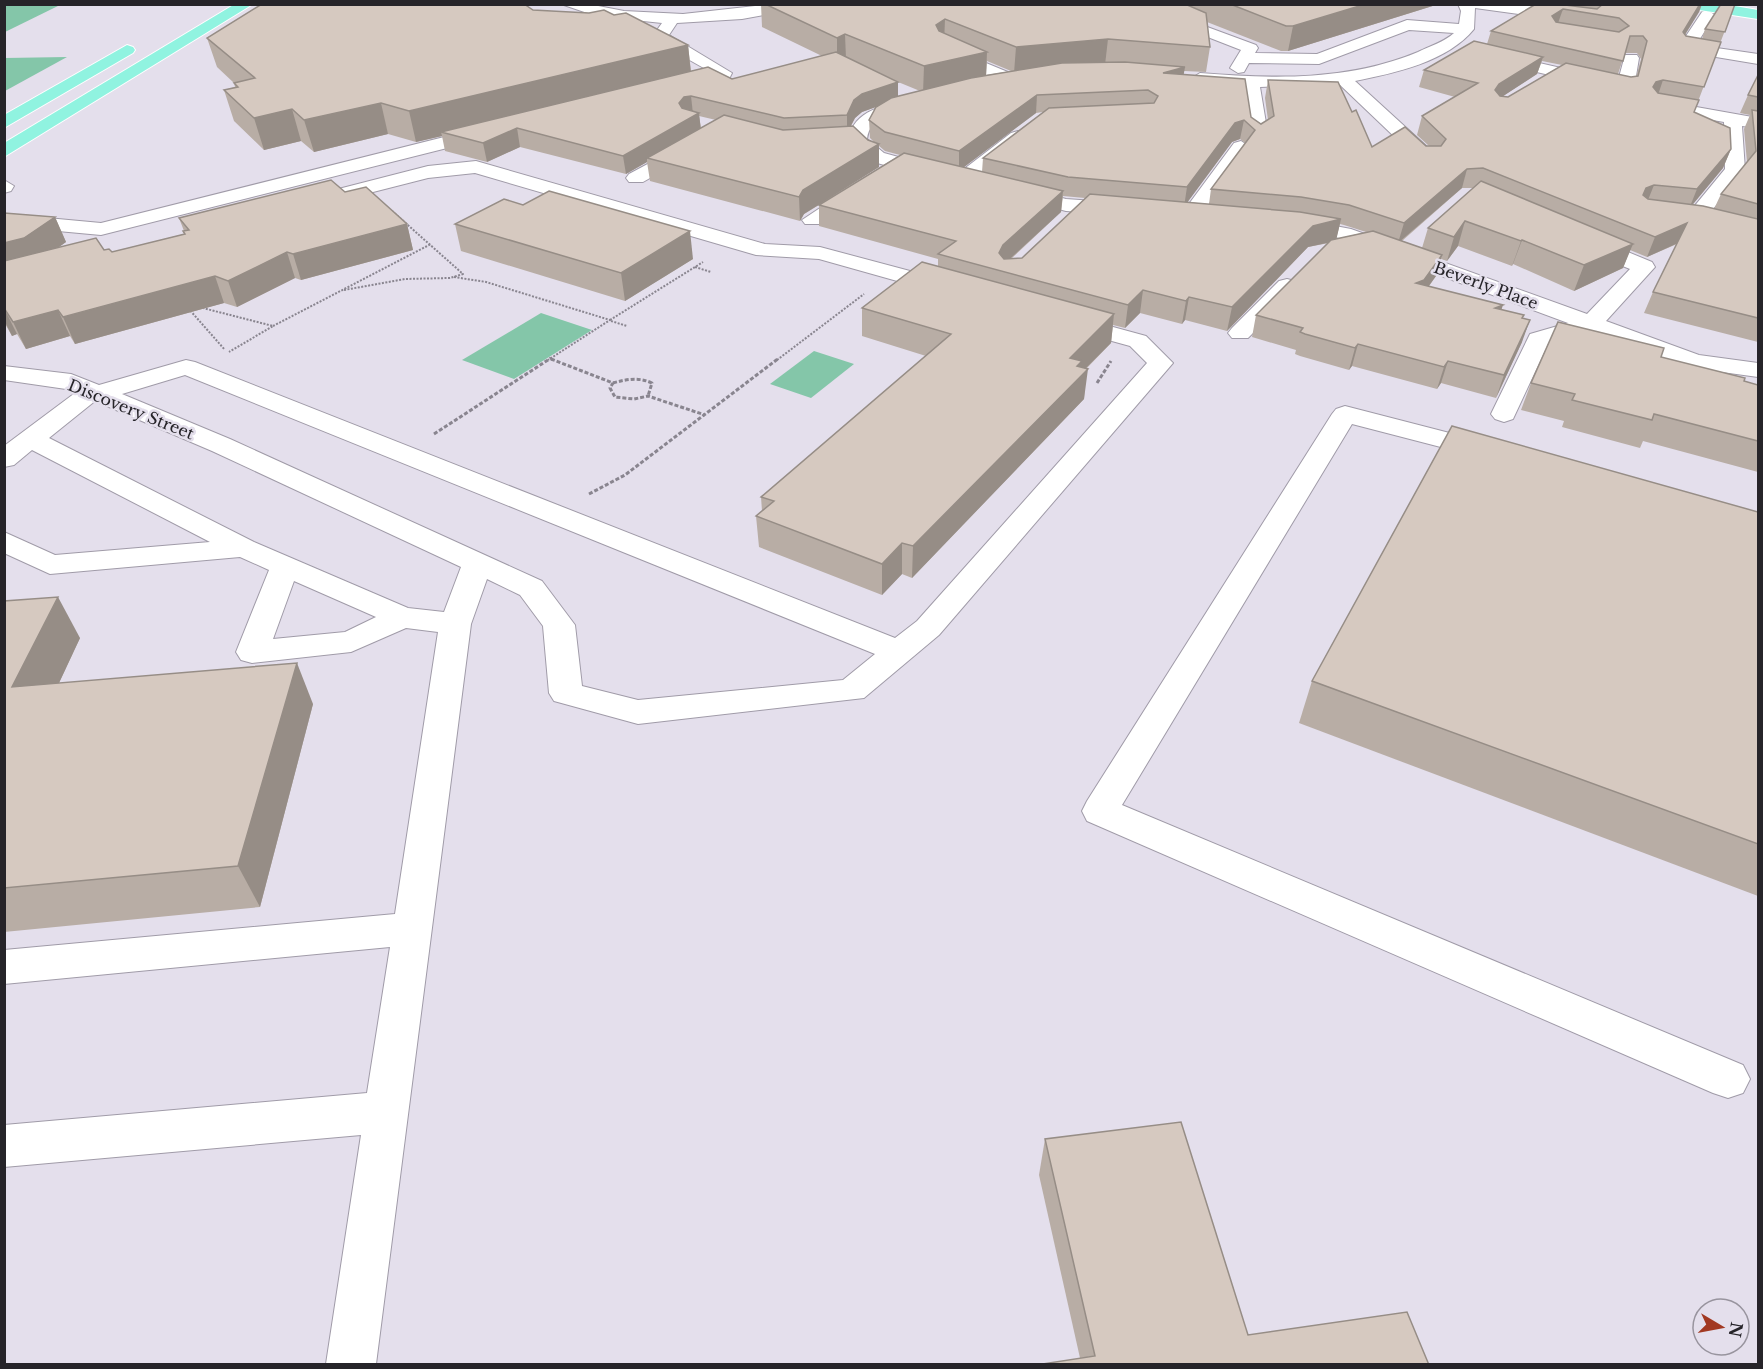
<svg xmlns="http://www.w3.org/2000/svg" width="1763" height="1369" viewBox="0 0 1763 1369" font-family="'Libre Baskerville',serif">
<rect width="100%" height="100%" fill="#e4dfec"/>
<!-- green -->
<g fill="#84c6a9">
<polygon points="5,4 60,4 60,5 5,32"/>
<polygon points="67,57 5,91 5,58"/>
<polygon points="541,313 592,330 514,379 462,360"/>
<polygon points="814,351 854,364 811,398 770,384"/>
</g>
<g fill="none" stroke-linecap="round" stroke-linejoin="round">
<defs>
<g id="minor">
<polygon points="561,4 588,4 624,11 683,14 774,4 805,4 798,9 742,19 677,23 669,35 732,73 730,77 677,89 668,84 671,80 709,71 654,40 652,37 662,23 596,16"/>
<path d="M1123,4H1145L1256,45L1258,48L1255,53L1317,54L1407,20L1459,24L1461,11L1458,4H1516L1570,11L1578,16L1570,21L1475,8L1474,29C1447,62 1395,73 1355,81L1436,155L1439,159L1436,163H1422L1338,83L1260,87L1268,135L1259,141L1250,135L1243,86L1200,83L1192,78L1200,73C1274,79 1348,81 1418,52C1430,46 1444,42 1454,33L1409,30L1319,64L1249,63L1244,72L1238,73L1230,68L1241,50Z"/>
<polygon points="1707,10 1715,15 1696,45 1758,54 1758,64 1680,51 1678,48 1702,12"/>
<polygon points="945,46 1015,75 1017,79 1009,84 1003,83 939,54 937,51 939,48"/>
<polygon points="1496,53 1618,81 1625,55 1637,55 1639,58 1634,88 1625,93 1490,61 1488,58"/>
<path d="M910,99L919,104L916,108C898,113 869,116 867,139L884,153L938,168L941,172L938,176L931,178L870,161L849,140C852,110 886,105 910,99Z"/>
<polygon points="1657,100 1758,118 1758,128 1742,126 1745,170 1708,215 1758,228 1758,240 1688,222 1685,218 1688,214 1725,169 1724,122 1651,109 1648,105 1651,101"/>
<polygon points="488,126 495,128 497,132 495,136 101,235 4,226 4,214 101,223"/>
<polygon points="1018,131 1025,133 1027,137 1025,141 969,184 955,184 952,180 955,176 1011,133"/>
<polygon points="1241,141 1250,147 1197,220 1183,220 1180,216 1183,212 1234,143"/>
<polygon points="687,143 694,145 696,149 694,153 643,182 629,182 626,178 629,174"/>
<polygon points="476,161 765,244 820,247 955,283 958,288 955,293 947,295 819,259 756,255 475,173 428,178 322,205 315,203 312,199 315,195 428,166"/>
<polygon points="4,180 14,186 11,191 4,193"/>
<polygon points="857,186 864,188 867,192 864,196 819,224 805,224 802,220 850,188"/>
<polygon points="1019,187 1066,199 1122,203 1129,205 1132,209 1129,213 1122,215 1066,211 1012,197 1009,193 1012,189"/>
<polygon points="1293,218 1351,229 1587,314 1630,269 1578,248 1575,243 1578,238 1594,238 1652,262 1655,267 1606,321 1699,355 1758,363 1758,377 1686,367 1590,332 1548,344 1513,419 1504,422 1495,419 1491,414 1530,334 1568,323 1339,238 1286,228 1283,224 1286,220"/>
<polygon points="1287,279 1295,281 1298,286 1295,291 1248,338 1232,338 1228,333 1232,328 1279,281"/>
<path d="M1069,315L1146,336L1173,363L939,635L864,698L638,724L554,701L549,693L543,626L520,595L487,579L471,624L376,1364H326L361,1135L4,1167V1125L367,1093L390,947L4,984V950L395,914L438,632L406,628L351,652L252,663L241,660L236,652L269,570L240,557L50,574L4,553V532L55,555L210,542L32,450L14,465L4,467V446L75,393L66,389L4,380V366L71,374L99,385L186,360L195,362L895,638L917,621L1147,363L1130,346L1061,327L1057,322L1061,317ZM185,375L875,654L843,680L638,700L582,686L575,625L542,581L230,439L122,394ZM95,401L212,451L461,567L444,612L408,608L254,542L49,438ZM294,581L376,617L345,632L273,639Z"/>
<polygon points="1345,406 1496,445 1500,451 1496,457 1487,459 1352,424 1122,805 1743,1065 1750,1079 1743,1093 1728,1098 1713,1093 1087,821 1082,811 1087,801 1332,414 1336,409"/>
</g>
<g id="major">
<polygon points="235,4 253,4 4,157 4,143"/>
<polygon points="1686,4 1723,4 1758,10 1758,19 1693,9"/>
<polygon points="127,45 133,47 135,50 133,53 4,128 4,115"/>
</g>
</defs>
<!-- minor casing -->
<use href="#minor" stroke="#a09ba8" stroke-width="2"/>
<!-- major casing -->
<use href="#major" stroke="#fff" stroke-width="2"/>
<!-- path-far1 -->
<g stroke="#89858f" stroke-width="2" stroke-dasharray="2 1.5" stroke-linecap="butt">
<polyline points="695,267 711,272"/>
<polyline points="454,277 486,282 610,320 548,360"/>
<polyline points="344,290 405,279 450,278 463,274 392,211"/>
<polyline points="199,307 273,326 229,352"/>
<polyline points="188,308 225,350"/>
<polyline points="610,320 703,262"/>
<polyline points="611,321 627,326"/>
<polyline points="273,326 431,244"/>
<polyline points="551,359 553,360"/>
<polyline points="777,360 864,294"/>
</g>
<!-- path -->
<g stroke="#89858f" stroke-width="3" stroke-dasharray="4 2" stroke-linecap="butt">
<polyline points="551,359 613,383 610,388 615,397 634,399 648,396 705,415"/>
<path d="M613,383C627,379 639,377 652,383L648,396"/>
<polyline points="1097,383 1111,361"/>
<polyline points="434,434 551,358"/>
<polyline points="589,494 625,475 779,358"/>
</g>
<!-- minor -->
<use href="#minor" fill="#fff" fill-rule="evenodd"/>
<!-- major -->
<use href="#major" fill="#90f3e0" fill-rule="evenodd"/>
</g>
<!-- wall -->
<g fill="#b8ada5" fill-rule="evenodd">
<path d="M761,4H1439L1288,51H1281L1207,22L1210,47L1206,72L1184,71L1183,75L1251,117L1261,124L1268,120L1265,98L1268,80L1352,112L1372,147L1429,146L1417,135L1422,116L1455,97L1419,87L1424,70L1487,44L1491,31L1536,4H1702L1699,12L1685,35L1686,36L1702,39L1705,29L1735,4L1694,112L1731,149L1723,168L1692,205L1714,209L1721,194L1747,162L1744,129L1750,115L1740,113L1748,95L1758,75V342L1644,313L1653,292L1677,244L1647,257L1630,250L1623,268L1574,291L1513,264L1512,266L1458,246L1447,261L1441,259L1436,276L1429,286L1502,310L1523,318L1522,342L1496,398L1441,383L1437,389L1352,366L1349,370L1300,356L1295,354L1296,350L1252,337L1256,315L1329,243L1308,247L1227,331L1185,320L1182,324L1140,313L1125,328L1113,325L1111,343L1086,369L1084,399L912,578L902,574L882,595L759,547L756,516L762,511L761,497L926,356L862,336V308L938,267V259L819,226V205L804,214L800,221L650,181L647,162L626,174L520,147L487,162L445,151L442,136L416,142L388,134L314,152L301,141L264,150L234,121L224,90L235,87L234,83L217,67L207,38L533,10L614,15L688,45L691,71L732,79L822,56L762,27ZM1625,53H1637L1641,59L1636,77H1631L1618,74ZM987,61L1011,71L986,75ZM1542,61L1562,65L1508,97L1503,96L1537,74ZM898,82L903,84L920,91L898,97ZM876,107L869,120L870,138L874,142L868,140L851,126L855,118L862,112ZM1043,112L983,158L982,172L963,167L1036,113ZM699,116L716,120L701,128ZM1240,139L1245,143L1211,189L1209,204L1187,202L1232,142ZM879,146L885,151L900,155L826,200L879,167ZM1462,188H1473L1428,228L1422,248L1402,241ZM1063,196L1085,198L1022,258L1011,259L1061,212ZM1340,224L1344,225L1366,232L1336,239Z"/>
<polygon points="345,192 407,224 413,250 301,280 295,278 237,307 224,303 75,344 70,336 26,349 17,334 12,336 4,322 4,213 55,217 66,242 57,248 112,252 184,234 183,231 184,231 179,218"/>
<polygon points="455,224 693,259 625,301 461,251"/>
<polygon points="1661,357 1758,385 1758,472 1643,441 1640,448 1562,427 1564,421 1521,410 1531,383"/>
<polygon points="1758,512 1758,896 1299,723 1312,681"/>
<polygon points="4,601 80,638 59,683 313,704 260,907 4,932"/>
<polygon points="1045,1139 1248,1335 1080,1358 1039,1175"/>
</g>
<!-- shaded-wall -->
<g fill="#968d86">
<polygon points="1366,4 1439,4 1288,51 1293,26"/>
<polygon points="1700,4 1702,4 1699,12 1676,49 1683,32"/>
<polygon points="1563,9 1557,26 1552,16"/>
<polygon points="945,19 944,44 936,25"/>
<polygon points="845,34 846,59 837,63 837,38"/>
<polygon points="1108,39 1105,65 1014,73 1016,47"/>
<polygon points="688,45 691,74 441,132 442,136 416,142 409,111"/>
<polygon points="987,52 986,77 923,93 924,66"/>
<polygon points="1543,57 1537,74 1494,102 1495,90 1499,84"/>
<polygon points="1185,67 1182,84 1163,73"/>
<polygon points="1663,80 1657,98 1653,87 1656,82"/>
<polygon points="898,82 898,99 862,112 855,118 847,133 847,115 854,100 862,94"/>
<polygon points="1037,95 1036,113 959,171 959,151"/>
<polygon points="691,96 693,114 681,121 679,103 684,97"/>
<polygon points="381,103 388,134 314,152 304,120"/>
<polygon points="292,109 301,141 264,150 254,118"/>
<polygon points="699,113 701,131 647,158 647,162 626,174 623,156"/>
<polygon points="1244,120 1240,139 1232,142 1184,207 1187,187 1235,123"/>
<polygon points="517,128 520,147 487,162 483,143"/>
<polygon points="879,144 879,167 804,214 800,221 799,197 803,190"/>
<polygon points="1731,149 1723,168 1689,209 1697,189"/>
<polygon points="1467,169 1462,188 1398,243 1404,223"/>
<polygon points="1654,185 1646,205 1638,208 1646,188"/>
<polygon points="1063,191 1061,212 1001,267 999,253 1003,245"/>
<polygon points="55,217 66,242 36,264 4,272 4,243"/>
<polygon points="1341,219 1336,241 1308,247 1227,331 1232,307 1313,226"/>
<polygon points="1465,221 1458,246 1447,261 1454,237"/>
<polygon points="1687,223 1678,243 1647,257 1655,237"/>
<polygon points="407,224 413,250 301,280 293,254"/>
<polygon points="690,231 693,259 625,301 621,273"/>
<polygon points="1522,240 1513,264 1512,266 1521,241"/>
<polygon points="1633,244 1623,268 1574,291 1584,265"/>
<polygon points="287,252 295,278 237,307 228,281"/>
<polygon points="1442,255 1436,276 1418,301 1416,283"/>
<polygon points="215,276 224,303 75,344 63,317"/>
<polygon points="1143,290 1140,313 1125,328 1128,305"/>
<polygon points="1189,297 1185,320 1182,324 1186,301"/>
<polygon points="1503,305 1496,326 1495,308"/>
<polygon points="4,308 17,334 12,336 4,320"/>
<polygon points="58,310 70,336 26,349 13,322"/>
<polygon points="1114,314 1111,343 1080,374 1088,369 1084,399 912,578 913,546 1070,358"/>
<polygon points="1530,320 1522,342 1496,398 1504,375"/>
<polygon points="1358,344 1352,366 1349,370 1355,348"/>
<polygon points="1448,361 1441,383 1437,389 1444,367"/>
<polygon points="902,543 902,574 882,595 882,564"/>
<polygon points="58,597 80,638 38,728 12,687"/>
<polygon points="297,663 313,704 260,907 238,866"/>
</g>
<!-- building -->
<g fill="#d6c9c0" stroke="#968d86" stroke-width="1.5" fill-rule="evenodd">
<polygon points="262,4 524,4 533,10 589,13 604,10 614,15 626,13 688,45 409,111 381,103 304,120 292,109 254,118 224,90 238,87 234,83 255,78 207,38"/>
<polygon points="765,4 1185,4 1206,13 1210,47 1108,39 1016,47 945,19 936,25 939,31 987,52 924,66 845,34 837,38"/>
<polygon points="1230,4 1366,4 1293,26 1286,26"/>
<path d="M1536,4H1557L1597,9L1603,4H1700L1683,32L1686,36L1721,42L1704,87L1663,80L1656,82L1653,87L1658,93L1699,100L1694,112L1730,128L1731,149L1697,189L1654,185L1646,188L1643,195L1648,199L1703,206L1758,219V318L1653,292L1687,223L1655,237L1483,168L1467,169L1404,223L1349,205L1301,197L1211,189L1255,130L1244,120L1235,123L1187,187L1068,177L983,158L1049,108L1154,103L1158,96L1148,90L1037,95L959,151L885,132L869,120L876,107L891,98L971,78L1062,63L1125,62L1185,67L1163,73L1245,79L1251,117L1261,124L1274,116L1268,80L1338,82L1352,112L1356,110L1372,147L1405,127L1426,146H1441L1446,139L1422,116L1478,83L1424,70L1474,41L1543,57L1499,84L1495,90L1500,96L1508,97L1566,63L1631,77L1638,76L1647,41L1643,36H1630L1623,61L1491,31ZM1563,9L1619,18L1629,26L1619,32L1556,22L1552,16Z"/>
<polygon points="1721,4 1735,4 1725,32 1705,29"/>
<polygon points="836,52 898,82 862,94 854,100 847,115 784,118 691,96 684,97 679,103 682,108 699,113 623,156 517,128 483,143 441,132 708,67 732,79"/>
<polygon points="1758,75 1758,97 1748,95"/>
<polygon points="1752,110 1758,111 1758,204 1721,194 1756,151"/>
<polygon points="724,115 783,130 853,126 868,140 879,144 803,190 799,197 647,158"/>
<polygon points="904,153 1063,191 1003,245 999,253 1004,259 1022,258 1090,194 1300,212 1341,219 1313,226 1232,307 1189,297 1186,301 1143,290 1128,305 938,254 956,241 819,205"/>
<polygon points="331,180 345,192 366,187 407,224 293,254 287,252 228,281 215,276 63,317 58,310 13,322 4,308 4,261 96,238 104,250 109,249 112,252 185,234 183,231 189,230 179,218"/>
<polygon points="1481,181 1633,244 1584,265 1522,240 1521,241 1465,221 1454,237 1428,228"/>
<polygon points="549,191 690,231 621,273 455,224 504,199 523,205"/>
<polygon points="4,213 55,217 24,238 4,243"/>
<polygon points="1373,231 1442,255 1424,280 1416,283 1503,305 1495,308 1524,315 1522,318 1530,320 1504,375 1448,361 1444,367 1358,344 1355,348 1305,334 1300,332 1303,328 1256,315 1331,240"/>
<polygon points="922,262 1114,314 1070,358 1082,361 1077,366 1088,369 913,546 902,543 882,564 756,516 774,501 761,497 951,334 862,308"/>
<polygon points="1558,322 1664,348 1661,357 1745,378 1744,381 1758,385 1758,441 1654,414 1652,420 1572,400 1575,394 1531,383"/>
<polygon points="1452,426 1758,512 1758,844 1312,681"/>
<polygon points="58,597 12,687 297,663 238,866 4,888 4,601"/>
<polygon points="1181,1122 1248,1335 1407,1312 1429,1365 1036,1365 1095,1356 1045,1139"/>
</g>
<g text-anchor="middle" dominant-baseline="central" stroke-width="5" stroke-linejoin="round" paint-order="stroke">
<!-- far-street labels -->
<g font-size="16" fill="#262429" stroke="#e4dfec">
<text transform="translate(1486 285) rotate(20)">Beverly Place</text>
<text transform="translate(131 409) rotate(22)">Discovery Street</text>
</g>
</g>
<!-- border -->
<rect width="1763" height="1369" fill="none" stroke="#262429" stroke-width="12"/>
<!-- north arrow -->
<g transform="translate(1721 1327) rotate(100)"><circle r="28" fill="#e4dfec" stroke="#98949e" stroke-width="1.5"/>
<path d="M0-4.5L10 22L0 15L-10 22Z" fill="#a23922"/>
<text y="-9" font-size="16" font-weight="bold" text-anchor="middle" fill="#262429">N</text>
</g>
</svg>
